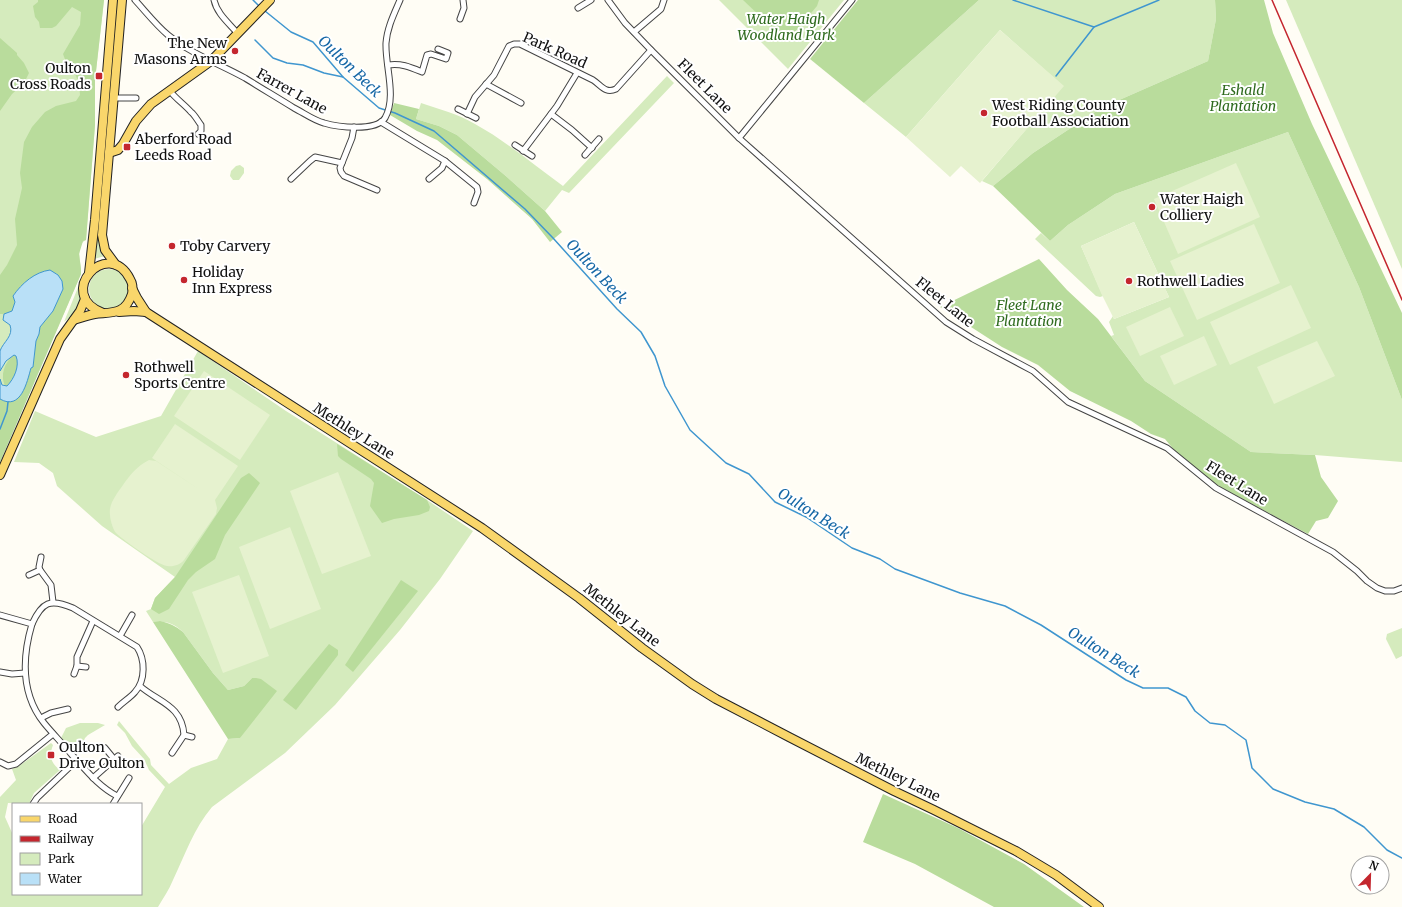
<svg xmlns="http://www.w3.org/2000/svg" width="1402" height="907" viewBox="0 0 1402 907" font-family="Merriweather,serif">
<rect width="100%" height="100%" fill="#fffdf5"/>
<!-- green -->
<g fill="#d5ebbd">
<path d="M0,0H104L95,80V125L86,240C74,245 82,264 81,274L0,462Z"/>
<polygon points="116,0 118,0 105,256 94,259 102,176"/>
<polygon points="719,0 844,0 788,69"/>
<polygon points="979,0 1215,0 1216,19 1208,61 1101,108 1033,153 993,186 982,181 1063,86 1000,30 906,137 864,103"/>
<polygon points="1286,0 1402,0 1402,269"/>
<path d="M667,76L674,83L569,193L562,190L545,211L507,177L457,135L439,126L416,119L421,103C439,109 458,114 475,124C506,141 534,165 563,186Z"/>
<polygon points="1288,132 1359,287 1402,400 1402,462 1315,455 1251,452 1145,381 1111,336 1114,335 1109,322 1113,316 1114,319 1169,297 1134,222 1081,246 1103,296 1100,297 1096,296 1035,239 1041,233 1050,241 1068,225 1115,194"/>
<polygon points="240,165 244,168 244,173 239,180 233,180 230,176 231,171 236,166"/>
<circle cx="109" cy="289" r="20"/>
<path d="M85,270C81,283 85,299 76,310C73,315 68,318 64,322Z"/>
<path d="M198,351L286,411L427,500L473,531L440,579L400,630L335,705L285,753L212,807C194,828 185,855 173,880C169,890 163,898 158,907H0V797L16,780L12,769L19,766L51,743L53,745C49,756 50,762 60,770L34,793L29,804L8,803L5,817L13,835V894H141V827L165,787L149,770L144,759L132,746L125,733L117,725L119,721L150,759L151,765L169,784L191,768L217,759L228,739L240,738L252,678L244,686L228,690L213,673L183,632C175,624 165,620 153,622L146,611L151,609L155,598L175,577L102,526L57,486L53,473L39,463L14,462L35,411L96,437L161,416Z"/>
<polygon points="1402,628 1402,656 1396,659 1386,639 1387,634"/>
<polygon points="80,723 98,723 105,725 88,735 85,738 83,743 74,753 61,738 66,728"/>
</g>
<!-- forest -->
<g fill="#b9dc9c">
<path d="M38,0H104L95,80V125L86,240L83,241L79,254L81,269V274L0,462V399L4,401H13L20,396L23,391L34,360L36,341L39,334L40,327L53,311L63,289L62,281L56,273C36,270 28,279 14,294L15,302L12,311L4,314H0V275L7,265L17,245L15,219L22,188L20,173L24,142L32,127L45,112L56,106L76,101L80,95L79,84L76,76L66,62L63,54L80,25L81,12L72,7L56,26L52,28H40L39,22L35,17L33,6L38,2Z"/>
<polygon points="743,0 819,0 817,6 790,38 783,38"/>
<polygon points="858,0 979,0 864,103 810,59"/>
<polygon points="1215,0 1264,0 1273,33 1312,124 1402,313 1402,400 1359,287 1288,132 1115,194 1068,225 1050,241 993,186 1033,153 1101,108 1208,61 1216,19"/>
<polygon points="0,38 17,53 17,55 24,63 29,73 24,83 12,94 0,111"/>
<polygon points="394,103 419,109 416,119 439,126 457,135 507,177 545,211 562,232 550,242 532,219 487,179 437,140 417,131 390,115"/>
<polygon points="1039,259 1067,290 1098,319 1145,381 1251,452 1315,455 1321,477 1338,501 1328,518 1316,521 1308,534 1220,487 1197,470 1174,450 1165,439 1151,434 1131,421 1070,391 1038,365 1002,347 940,307"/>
<path d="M14,355L16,356C20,366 14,378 7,386H5C0,376 4,362 14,355Z"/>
<polygon points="337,444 427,500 430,507 429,511 419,515 394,519 382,523 370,506 374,483 371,479 341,459 338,456"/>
<polygon points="249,473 260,483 225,535 215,559 196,572 188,580 169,609 159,614 151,609 155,598 175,577 241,478"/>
<polygon points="401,580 418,591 353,672 345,665"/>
<path d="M160,621C169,623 176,626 183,632L213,673L228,690L244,686L252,678H256L261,679L277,691L240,738L228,739L153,622Z"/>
<polygon points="329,644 338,650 338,655 296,710 283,700"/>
<polygon points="883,794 958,828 1024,864 1084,907 994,907 915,864 863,842"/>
</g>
<!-- pitch -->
<g fill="#e6f2cf">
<polygon points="1000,30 1064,86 980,183 961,166 950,177 906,137"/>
<polygon points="1236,163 1260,217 1178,254 1154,199"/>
<polygon points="1134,222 1169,297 1114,319 1101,293 1081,246"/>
<polygon points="1254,224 1280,283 1197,320 1170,261"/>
<polygon points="1291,285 1311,328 1230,365 1210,322"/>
<polygon points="1170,307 1184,336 1140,356 1126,327"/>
<polygon points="1204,336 1217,365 1174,385 1160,356"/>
<polygon points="1317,341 1335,376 1274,404 1257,367"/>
<polygon points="204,371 270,415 240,460 174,416"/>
<path d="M175,424L238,466L215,500L217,508L216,514L184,560C180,565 173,567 167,566C158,565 123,540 116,533C112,528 109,516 110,509C111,501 118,492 123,485C130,475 137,466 149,460L156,461L200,490L152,458Z"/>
<polygon points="338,472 371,556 322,574 290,491"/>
<polygon points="290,527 321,609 270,629 239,547"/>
<polygon points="239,575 269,656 223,673 192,592"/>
</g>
<!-- water -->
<path fill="#b9e0f7" stroke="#3f96cf" d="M50,270L58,275L62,281L63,289L53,311L40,327L39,334L36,341L33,367L31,368C27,382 21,411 0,399V379L2,385L7,386C14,379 20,366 16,356L14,355L6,361L0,371C0,365 0,357 0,351C3,342 14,336 10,325L3,320L4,314L12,311L15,302L13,296C22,283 35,272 50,270Z"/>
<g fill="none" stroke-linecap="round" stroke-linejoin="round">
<!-- stream -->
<g stroke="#3f96cf" stroke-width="1.5">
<polyline points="253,0 260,7"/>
<polyline points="1013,0 1094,27 1159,0"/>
<polyline points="265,11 291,32 313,42 343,77 379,108 395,113 434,131 525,209 553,238 617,309 641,332 655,356 665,386 690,430 726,463 749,474 775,502 806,517 852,548 880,559 895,569 960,593 1005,606 1041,625 1126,680 1143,688 1168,688 1186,697 1195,711 1210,723 1225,725 1246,740 1252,768 1273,789 1305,802 1334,809 1364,827 1387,850 1402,858"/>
<polyline points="255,40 273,58 287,63 303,65 324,73 343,77"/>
<polyline points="1056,76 1094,27"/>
<polyline points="0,429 7,411 8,402"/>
</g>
<defs>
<g id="minor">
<path d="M135,0C146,12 156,25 168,35C191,54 220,64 245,78C261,88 278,98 294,108C304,113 313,120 324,123C337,127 376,132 385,118C397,97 385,66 386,43C387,28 394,14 400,0"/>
<path d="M214,0C217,14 229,23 238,34"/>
<polyline points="608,0 625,23 651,50 739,138 946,322 973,339 1033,371 1068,402 1167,448 1216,488 1333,552 1357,571 1367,581 1377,588 1385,591 1394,591 1402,588"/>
<polyline points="578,8 591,0"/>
<polyline points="460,19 464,8 463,0"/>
<polyline points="634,32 661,9 664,0"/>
<path d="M388,65C401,63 410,67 422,72L427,55L431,54L446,59L448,53L438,49"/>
<polyline points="486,84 521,103"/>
<path d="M170,91C176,99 184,104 191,112C195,115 197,120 201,125V131L198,134"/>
<polyline points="114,98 136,98"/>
<polyline points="458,109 476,118"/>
<path d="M467,114L475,97L494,75L509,46L514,44H520L593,80C601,85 605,94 616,89L651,50"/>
<polyline points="551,114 572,130 592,148"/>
<polyline points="381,122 445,161 477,187 478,192 474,203"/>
<polyline points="354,127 352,138 340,168 341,172 344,176 377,190"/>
<polyline points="739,138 852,0"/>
<polyline points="515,145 532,156"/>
<polyline points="523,151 557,106 577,73"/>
<polyline points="585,155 599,139"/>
<polyline points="291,179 310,161 315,157 342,163"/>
<polyline points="429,179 442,168 445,161"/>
<polyline points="41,557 39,567 40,570 51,585 53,602"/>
<polyline points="29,575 40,570"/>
<path d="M0,615L32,624C22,658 21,694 44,723C53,734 63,744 72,755C86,770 98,786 117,796"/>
<path d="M32,624C42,602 50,598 73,608L137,647C145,659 146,680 135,692C130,698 124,701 118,707"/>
<polyline points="120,636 132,615"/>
<polyline points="77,666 86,667"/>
<polyline points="0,672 12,674 25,673"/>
<polyline points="74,674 77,666 77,657 93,621"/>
<path d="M140,686C158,702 182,705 184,735L172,753"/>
<polyline points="41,718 51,713 68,709"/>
<polyline points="184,735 192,737"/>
<polyline points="105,748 114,759"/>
<polyline points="0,762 8,766 16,764 53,734"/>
<polyline points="93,778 118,756"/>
<polyline points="33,804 37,798 77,760"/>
<polyline points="113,804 129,778"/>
</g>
<g id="primary">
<polyline points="109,153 118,150 123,144 136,121 151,104 211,61 270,0"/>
<polyline points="116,265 105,250 102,235 122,0"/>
<polyline points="89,273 95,220 113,0"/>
<polyline points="132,288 137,298 146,312 482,528 579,598 642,648 692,684 716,699 789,737 894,791 934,810 1016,851 1056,875 1099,907"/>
<polyline points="119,312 134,311 146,312"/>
<path d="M74,320C81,318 88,315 95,314C112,312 125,315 132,294C133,289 133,284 130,279C108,236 54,294 103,313"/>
<polyline points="0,475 60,339 80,311 85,299"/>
</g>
</defs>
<!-- minor casing -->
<use href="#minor" stroke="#444" stroke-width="7"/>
<!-- primary casing -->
<use href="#primary" stroke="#222" stroke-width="10"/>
<!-- minor -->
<use href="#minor" stroke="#fff" stroke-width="5"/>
<!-- primary -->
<use href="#primary" stroke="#f9d66b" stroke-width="8"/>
<!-- rail -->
<polyline stroke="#c4262e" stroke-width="1.5" points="1272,0 1402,300"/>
</g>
<!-- markers -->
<g fill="#c4262e" stroke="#fff" stroke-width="1.5">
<circle cx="235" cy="51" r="4"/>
<rect x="95" y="72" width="8" height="8" rx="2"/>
<circle cx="984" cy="113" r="4"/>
<rect x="123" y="143" width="8" height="8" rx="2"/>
<circle cx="1152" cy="207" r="4"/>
<circle cx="172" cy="246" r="4"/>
<circle cx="184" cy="280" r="4"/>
<circle cx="1129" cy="281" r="4"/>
<circle cx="126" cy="375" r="4"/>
<rect x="47" y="751" width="8" height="8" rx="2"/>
</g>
<g text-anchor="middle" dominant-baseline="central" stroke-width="4" stroke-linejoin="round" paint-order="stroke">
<!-- park labels -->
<g font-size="14" font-style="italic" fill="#2f6b1f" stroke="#fff">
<text x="786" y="19">Water Haigh<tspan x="786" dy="16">Woodland Park</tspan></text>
<text x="1243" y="90">Eshald<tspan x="1243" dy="16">Plantation</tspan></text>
<text x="1029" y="305">Fleet Lane<tspan x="1029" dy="16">Plantation</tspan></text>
</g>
<!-- poi labels -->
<g font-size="14" fill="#111" stroke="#fff" text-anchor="start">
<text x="227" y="43" text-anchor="end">The New<tspan x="227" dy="16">Masons Arms</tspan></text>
<text x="91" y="68" text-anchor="end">Oulton<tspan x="91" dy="16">Cross Roads</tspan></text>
<text x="992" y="105">West Riding County<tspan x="992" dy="16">Football Association</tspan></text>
<text x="135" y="139">Aberford Road<tspan x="135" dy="16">Leeds Road</tspan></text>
<text x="1160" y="199">Water Haigh<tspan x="1160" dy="16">Colliery</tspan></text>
<text x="180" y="246">Toby Carvery</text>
<text x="192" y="272">Holiday<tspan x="192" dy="16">Inn Express</tspan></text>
<text x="1137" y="281">Rothwell Ladies</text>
<text x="134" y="367">Rothwell<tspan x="134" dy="16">Sports Centre</tspan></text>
<text x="59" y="747">Oulton<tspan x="59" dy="16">Drive Oulton</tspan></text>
</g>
<!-- street labels -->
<g font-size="14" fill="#111" stroke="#fff">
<text transform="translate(555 50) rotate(24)">Park Road</text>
<text transform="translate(705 86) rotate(45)">Fleet Lane</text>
<text transform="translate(292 91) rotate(29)">Farrer Lane</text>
<text transform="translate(945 302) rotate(39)">Fleet Lane</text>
<text transform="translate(354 431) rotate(32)">Methley Lane</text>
<text transform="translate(1237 483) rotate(32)">Fleet Lane</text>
<text transform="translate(622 615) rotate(38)">Methley Lane</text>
<text transform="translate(898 777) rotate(26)">Methley Lane</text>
</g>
<!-- water labels -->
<g font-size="15" font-style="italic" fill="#1768a6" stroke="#fff">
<text transform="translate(350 66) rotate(44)">Oulton Beck</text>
<text transform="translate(597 271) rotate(47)">Oulton Beck</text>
<text transform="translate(814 513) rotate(32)">Oulton Beck</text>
<text transform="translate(1104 652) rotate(32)">Oulton Beck</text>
</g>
</g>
<!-- legend -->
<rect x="12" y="803" width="130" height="92" fill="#ffffff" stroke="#a0a0a0"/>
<rect x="20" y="816" width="20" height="6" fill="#f9d66b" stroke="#a0a0a0"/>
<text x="48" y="823" font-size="12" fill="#111111">Road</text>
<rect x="20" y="836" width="20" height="6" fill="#c4262e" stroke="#a0a0a0"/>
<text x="48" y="843" font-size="12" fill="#111111">Railway</text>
<rect x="20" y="853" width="20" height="12" fill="#d5ebbd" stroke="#a0a0a0"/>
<text x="48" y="863" font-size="12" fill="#111111">Park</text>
<rect x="20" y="873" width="20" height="12" fill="#b9e0f7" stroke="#a0a0a0"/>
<text x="48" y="883" font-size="12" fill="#111111">Water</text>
<!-- north arrow -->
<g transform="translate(1370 875) rotate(23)"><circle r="19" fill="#ffffff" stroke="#a0a0a0"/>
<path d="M0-3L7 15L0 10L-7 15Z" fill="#c4262e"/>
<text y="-6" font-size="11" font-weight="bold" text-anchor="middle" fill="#111111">N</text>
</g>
</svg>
